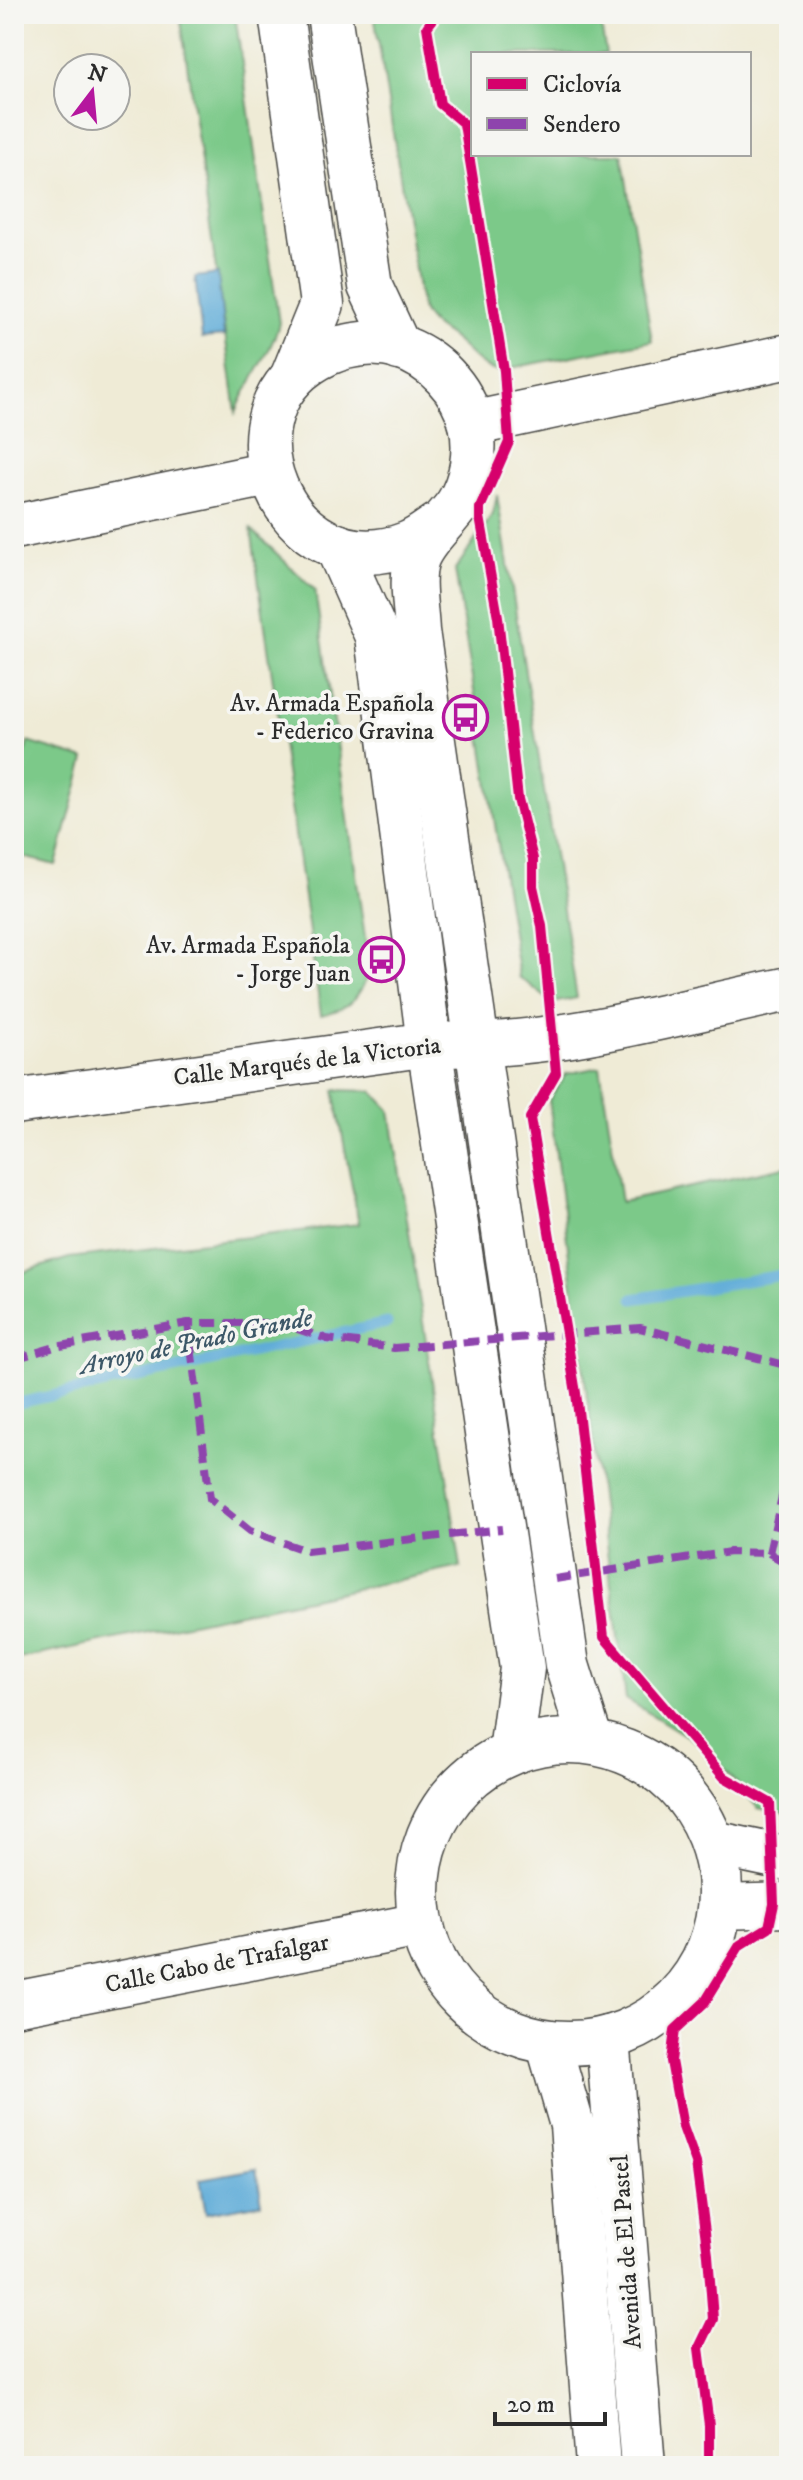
<svg xmlns="http://www.w3.org/2000/svg" width="803" height="2480" viewBox="0 0 803 2480" font-family="'IM FELL DW Pica',serif">
<rect width="100%" height="100%" fill="#f6f6f2"/>
<filter id="ink" filterUnits="userSpaceOnUse"><feTurbulence type="fractalNoise" baseFrequency=".0125" numOctaves="2"/><feDisplacementMap in="SourceGraphic" scale="16" xChannelSelector="R" yChannelSelector="G"/><feConvolveMatrix kernelMatrix="1 2 1 2 8 2 1 2 1" color-interpolation-filters="sRGB"/></filter>
<filter id="wash" filterUnits="userSpaceOnUse"><feTurbulence type="fractalNoise" baseFrequency=".006" numOctaves="4" result="noise"/><feDisplacementMap in="SourceGraphic" scale="32" xChannelSelector="R" yChannelSelector="G"/><feGaussianBlur stdDeviation="1.8" result="paint"/><feColorMatrix in="noise" values="0 0 0 0 0 0 0 0 0 0 0 0 0 0 0 0 0 1.4 0 .05"/><feComposite in="paint" operator="in"/></filter>
<g filter="url(#wash)">
<rect width="100%" height="100%" fill="#efebd6"/>
<!-- green -->
<g fill="#7cc989" stroke="#547a5a" stroke-width="2">
<path d="M180,14H235L279,323C271,355 248,381 236,412Z"/>
<path d="M374,14H599L606,54H473V154H622L652,341L495,371C478,365 472,355 458,343C443,329 430,328 421,307Z"/>
<polygon points="497,495 577,998 553,1003 519,977 455,570 493,514"/>
<path d="M251,529L315,590L370,972C357,999 351,1009 321,1015Z"/>
<polygon points="28,742 85,759 56,865 14,855 14,791"/>
<polygon points="600,1067 621,1202 789,1166 789,1813 758,1808 706,1748 626,1699 549,1100 566,1074"/>
<polygon points="334,1090 372,1091 390,1110 461,1567 14,1660 14,1275 69,1258 359,1224"/>
</g>
<!-- water -->
<g fill="#5eacd8" stroke="#446c82" stroke-width="2">
<polygon points="218,274 224,336 202,338 195,277"/>
<polygon points="256,2169 262,2203 206,2213 200,2179"/>
</g>
<g fill="none" stroke-linecap="round" stroke-linejoin="round">
<!-- stream -->
<g stroke="#5eacd8" stroke-width="11">
<polyline points="633,1299 789,1274"/>
<polyline points="14,1404 387,1323"/>
</g>
</g>
</g>
<g filter="url(#ink)">
<g fill="none" stroke-linecap="round" stroke-linejoin="round">
<defs>
<g id="minor">
<polyline points="281,14 322,304 292,378"/>
<polyline points="329,14 370,286 399,348"/>
<polyline points="471,424 789,356"/>
<path d="M438,525C429,531 418,540 407,544C285,591 206,408 328,353C350,343 376,341 399,347C434,358 462,388 471,423C477,450 472,482 457,505C445,522 425,538 417,558C410,579 416,609 417,631L567,1665L591,1742"/>
<polyline points="14,527 269,474"/>
<polyline points="337,546 377,636 429,1044 522,1668 511,1752"/>
<path d="M14,1102L429,1044C549,1051 672,1013 789,989"/>
<circle cx="569" cy="1892" r="151"/>
<polyline points="713,1843 789,1859"/>
<polyline points="720,1907 789,1905"/>
<polyline points="14,2004 420,1925"/>
<polyline points="608,2038 643,2466"/>
<polyline points="548,2042 572,2125 598,2466"/>
</g>
</defs>
<!-- minor casing -->
<use href="#minor" stroke="#484845" stroke-width="47"/>
<!-- minor -->
<use href="#minor" stroke="#fff" stroke-width="44"/>
<!-- quiet -->
<g stroke="#8e44ad" stroke-width="8" stroke-dasharray="16 8" stroke-linecap="butt">
<polyline points="188,1323 210,1499 250,1531 307,1551 502,1529"/>
<polyline points="14,1359 55,1347 188,1323 280,1323 327,1339 394,1348 640,1328 789,1366"/>
<polyline points="769,1553 789,1466"/>
<polyline points="555,1579 730,1552 769,1553 789,1565"/>
</g>
<defs>
<polyline id="cycleway" points="437,14 427,27 440,104 464,124 504,371 509,442 480,508 480,517 498,617 518,799 533,859 533,886 542,926 556,1073 530,1118 576,1393 604,1637 724,1777 770,1803 774,1904 769,1927 740,1945 705,2002 675,2030 671,2061 683,2127 696,2163 708,2255 713,2319 699,2348 709,2425 709,2466"/>
</defs>
<!-- cycleway casing -->
<use href="#cycleway" stroke="#f6f6f2" stroke-width="15"/>
<!-- cycleway -->
<use href="#cycleway" stroke="#d6006c" stroke-width="10"/>
</g>
</g>
<!-- icons -->
<defs>
<symbol id="bus-ring" viewBox="-11 -11 22 22"><circle r="9.5" fill="#f6f6f2" stroke="#b5179e" stroke-width="1.5"/><path d="M-5-6H5V4H4V6H2V4H-2V6H-4V4H-5ZM-3.5-4V0h7V-4ZM-3.5 1.2v1.5H-2V1.2ZM2 1.2v1.5H3.5V1.2Z" fill="#b5179e"/></symbol>
</defs>
<g fill-rule="evenodd">
<use href="#bus-ring" x="440" y="692" width="51" height="51"/>
<use href="#bus-ring" x="356" y="934" width="51" height="51"/>
</g>
<g text-anchor="middle" dominant-baseline="central" stroke-width="7" stroke-linejoin="round" paint-order="stroke">
<!-- poi labels -->
<g font-size="24" fill="#2b2b2b" stroke="#f6f6f2" text-anchor="end">
<text x="434" y="704">Av. Armada Española<tspan x="434" dy="28">- Federico Gravina</tspan></text>
<text x="350" y="946">Av. Armada Española<tspan x="350" dy="28">- Jorge Juan</tspan></text>
</g>
<!-- street labels -->
<g font-size="24" fill="#2b2b2b" stroke="#f6f6f2">
<text transform="translate(307 1062) rotate(-7)">Calle Marqués de la Victoria</text>
<text transform="translate(217 1964) rotate(-11)">Calle Cabo de Trafalgar</text>
<text transform="translate(627 2252) rotate(-94)">Avenida de El Pastel</text>
</g>
<!-- water labels -->
<g font-size="26" font-style="italic" fill="#3d5868" stroke="#f6f6f2">
<text transform="translate(196 1342) rotate(-12)">Arroyo de Prado Grande</text>
</g>
</g>
<!-- margin -->
<rect width="803" height="2480" fill="none" stroke="#f6f6f2" stroke-width="48"/>
<!-- legend -->
<rect x="471" y="52" width="280" height="104" fill="#f6f6f2" stroke="#a5a5a2" stroke-width="2"/>
<rect x="487" y="78" width="40" height="12" fill="#d6006c" stroke="#a5a5a2" stroke-width="2"/>
<text x="543" y="92" font-size="24" fill="#2b2b2b">Ciclovía</text>
<rect x="487" y="118" width="40" height="12" fill="#8e44ad" stroke="#a5a5a2" stroke-width="2"/>
<text x="543" y="132" font-size="24" fill="#2b2b2b">Sendero</text>
<!-- north arrow -->
<g transform="translate(92 92) rotate(16)"><circle r="38" fill="#f6f6f2" stroke="#a5a5a2" stroke-width="2"/>
<path d="M0-6L14 30L0 20L-14 30Z" fill="#b5179e"/>
<text y="-12" font-size="22" font-weight="bold" text-anchor="middle" fill="#2b2b2b">N</text>
</g>
<!-- scale -->
<path d="M495 2412v12h110v-12" fill="none" stroke="#2b2b2b" stroke-width="4"/>
<text x="507" y="2412" font-size="24" fill="#2b2b2b" stroke="#f6f6f2" stroke-width="6" paint-order="stroke">20 m</text>
</svg>
